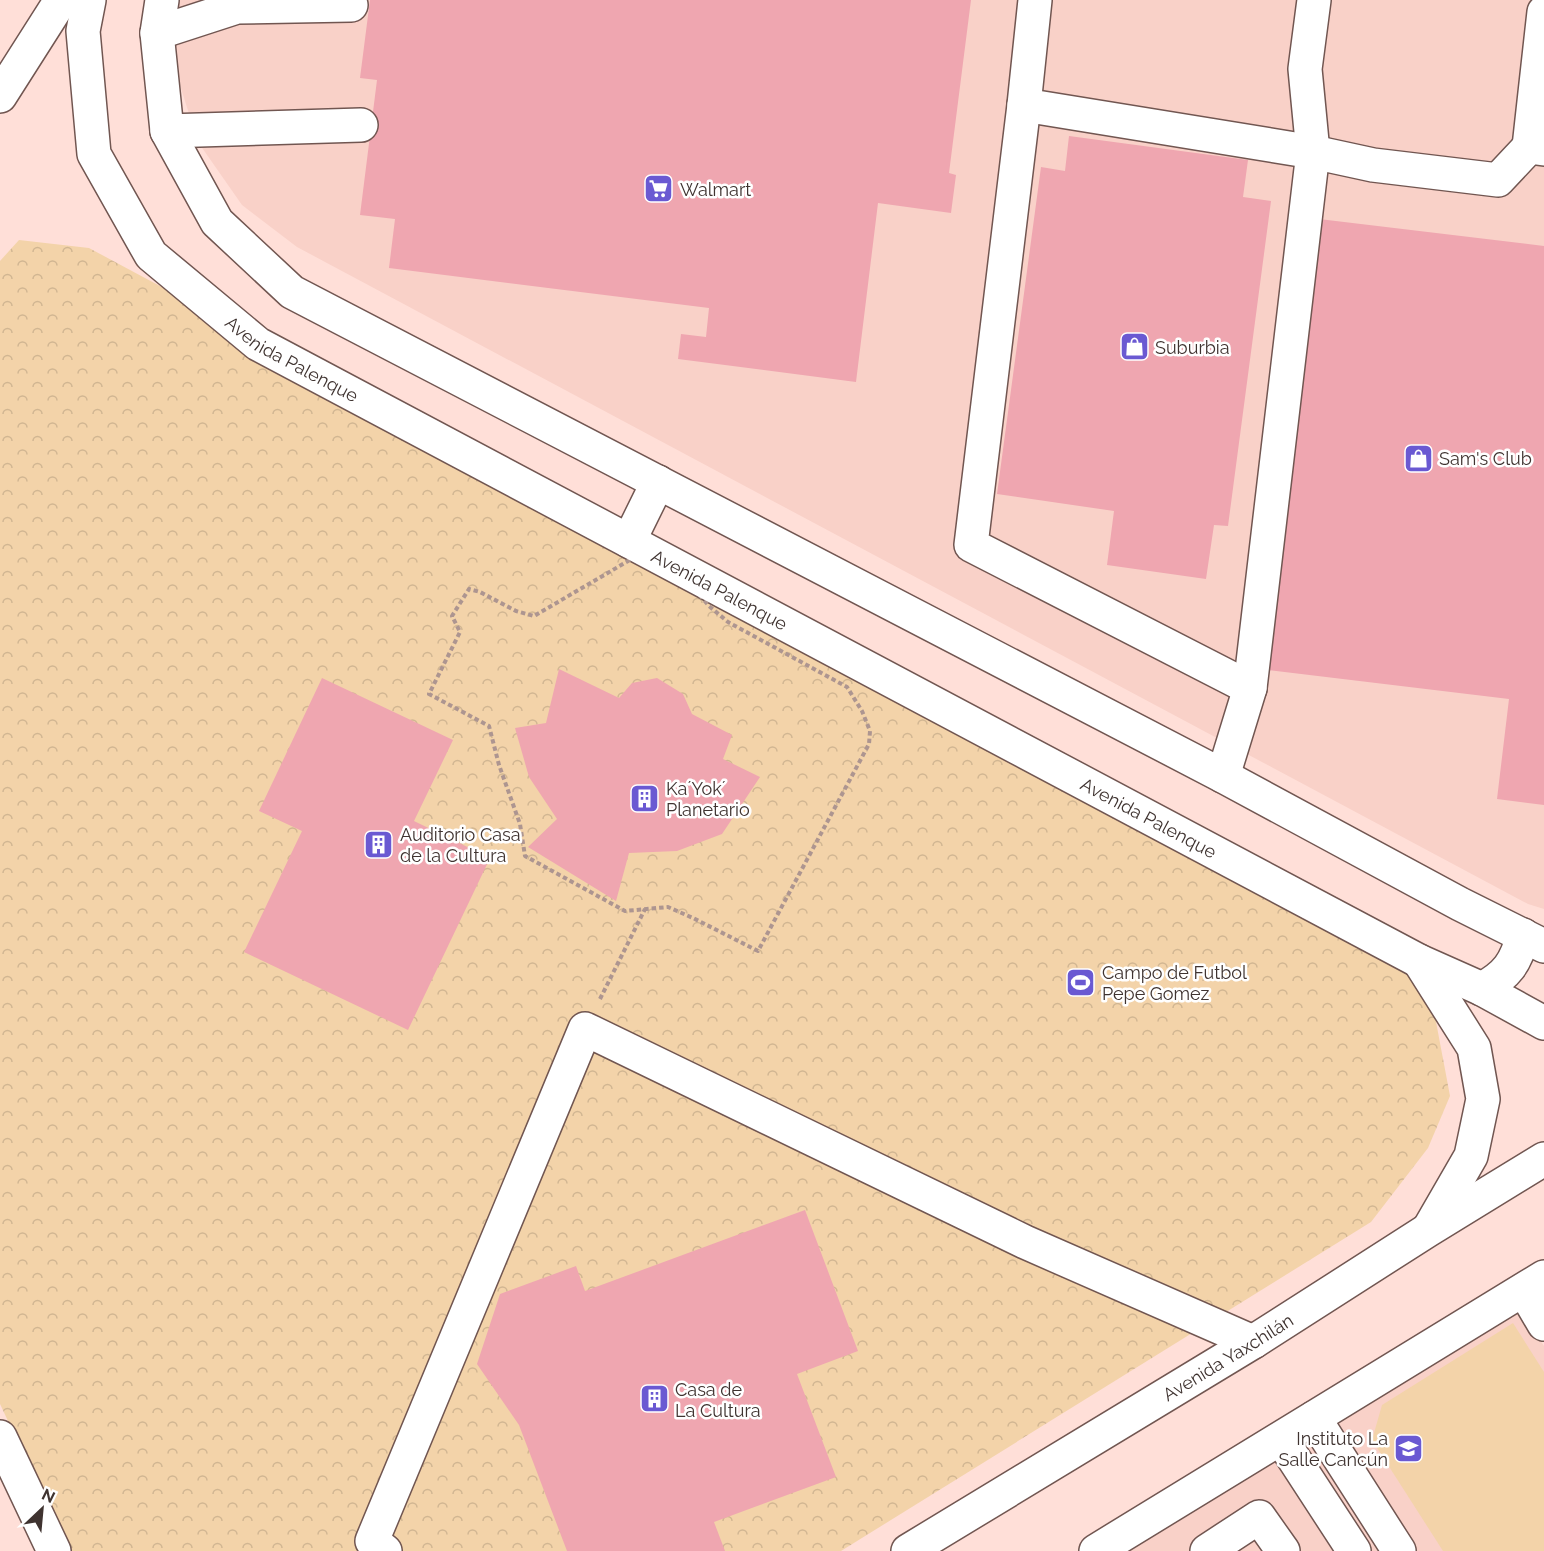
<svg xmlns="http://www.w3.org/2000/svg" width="1544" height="1551" viewBox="0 0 1544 1551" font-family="Raleway,sans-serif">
<defs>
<pattern id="forest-crowns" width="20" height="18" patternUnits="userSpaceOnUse" patternTransform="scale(1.5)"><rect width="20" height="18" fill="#f3d3a9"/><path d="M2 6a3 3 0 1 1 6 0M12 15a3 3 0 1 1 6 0" fill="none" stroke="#d1b692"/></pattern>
</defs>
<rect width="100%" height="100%" fill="#ffdfd8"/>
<!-- built -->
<g fill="#f9d1c8">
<polygon points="170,0 1544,0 1544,909 1528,904 297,247 242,205 198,142 172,60"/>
<polygon points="1512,1299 1544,1346 1544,1551 1110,1551"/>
</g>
<!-- grass -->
<polygon fill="#f3d3a9" points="1513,1323 1544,1372 1544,1551 1443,1551 1372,1440 1382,1405"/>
<!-- forest -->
<polygon fill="url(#forest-crowns)" points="19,240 89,248 1391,946 1434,1011 1450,1096 1428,1148 1371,1222 841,1551 69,1551 0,1404 0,261"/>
<!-- building -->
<g fill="#efa6b0">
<polygon points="370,0 971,0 949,173 956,175 951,213 878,203 856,382 678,359 681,334 706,337 709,308 389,268 395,219 360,215 377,80 360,78"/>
<polygon points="1069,136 1248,160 1243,197 1271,201 1228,526 1214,525 1206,579 1107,565 1114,511 997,494 1041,167 1065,171"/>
<polygon points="1319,219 1544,246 1544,805 1497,799 1509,699 1267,670"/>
<polygon points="559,669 619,698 632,683 657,678 683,694 692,714 732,735 723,759 760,777 722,834 677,851 629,853 616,901 528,847 557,819 529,777 515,728 546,723"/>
<polygon points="322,678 453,740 414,821 490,858 408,1030 244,952 302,831 259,811"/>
<polygon points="805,1210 858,1351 797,1374 836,1477 714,1522 725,1551 567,1551 519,1425 477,1364 500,1294 576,1266 585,1291"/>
</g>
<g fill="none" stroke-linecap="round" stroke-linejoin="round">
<defs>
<g id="minor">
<path id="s1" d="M89,0L83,31L94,154L151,255L258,344L1419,961L1482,989L1544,1023"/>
<polyline points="162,0 157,33 167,131 217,222 292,292 1223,776 1460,904 1544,946"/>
<polyline points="1035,0 1024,105 971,545 1250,688"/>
<polyline points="157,33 237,7 351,5"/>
<polyline points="0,96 56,8 63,0"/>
<polyline points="1024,105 1313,152 1373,165 1498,180 1529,147 1544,149"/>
<polyline points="167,131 361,125"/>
<polyline points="1529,147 1544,12"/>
<polyline points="629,541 658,482"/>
<polyline points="1223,776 1250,688 1313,152 1305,69 1314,0"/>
<path d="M1482,989C1507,975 1516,963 1523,935"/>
<polyline points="1524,1290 1544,1324"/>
<polyline points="1314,1418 1399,1551"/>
<polyline points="0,1437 54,1551"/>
<polyline points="1281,1439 1354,1551"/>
<polyline points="385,1551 372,1541 585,1029 1025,1242 1253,1342"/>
<polyline points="1207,1551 1259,1517 1283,1551"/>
</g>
<g id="major">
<polyline points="1419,961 1474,1048 1483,1099 1471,1156 1430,1227"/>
<path id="s2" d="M908,1551L1253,1342L1428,1230L1544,1159"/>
<polyline points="1096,1551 1544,1277"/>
</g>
</defs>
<!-- minor casing -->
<use href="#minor" stroke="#715651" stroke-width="36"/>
<!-- major casing -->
<use href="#major" stroke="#715651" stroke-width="36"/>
<!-- path -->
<g stroke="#ad9590" stroke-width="4" stroke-dasharray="4.5 3" stroke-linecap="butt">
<polygon points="635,557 674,578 697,592 709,606 728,622 847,687 862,711 870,731 869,744 758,951 693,918 668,907 625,911 525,856 520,824 499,765 489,726 429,694 460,632 452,616 469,589 480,592 516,611 534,616"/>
<polyline points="600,999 645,909"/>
</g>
<!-- minor -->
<use href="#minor" stroke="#fff" stroke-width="33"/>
<!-- major -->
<use href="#major" stroke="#fff" stroke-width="33"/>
</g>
<!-- icons -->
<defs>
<symbol id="supermarket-square" viewBox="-11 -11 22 22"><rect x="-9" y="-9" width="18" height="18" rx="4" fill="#6a59d2" stroke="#fff"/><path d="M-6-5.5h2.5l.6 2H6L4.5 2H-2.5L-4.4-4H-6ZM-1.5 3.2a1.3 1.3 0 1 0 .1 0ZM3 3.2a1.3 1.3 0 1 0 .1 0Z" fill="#fff"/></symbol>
<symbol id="shop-square" viewBox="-11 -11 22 22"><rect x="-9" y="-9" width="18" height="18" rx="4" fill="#6a59d2" stroke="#fff"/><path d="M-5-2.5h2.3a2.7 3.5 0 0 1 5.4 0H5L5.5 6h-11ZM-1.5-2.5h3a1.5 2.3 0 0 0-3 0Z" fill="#fff"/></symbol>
<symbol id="building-square" viewBox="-11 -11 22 22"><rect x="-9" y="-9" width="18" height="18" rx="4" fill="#6a59d2" stroke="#fff"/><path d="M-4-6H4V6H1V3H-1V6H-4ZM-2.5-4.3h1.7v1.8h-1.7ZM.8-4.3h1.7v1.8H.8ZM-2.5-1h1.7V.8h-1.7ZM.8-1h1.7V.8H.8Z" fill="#fff"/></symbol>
<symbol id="stadium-square" viewBox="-11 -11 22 22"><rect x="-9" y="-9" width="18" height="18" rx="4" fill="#6a59d2" stroke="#fff"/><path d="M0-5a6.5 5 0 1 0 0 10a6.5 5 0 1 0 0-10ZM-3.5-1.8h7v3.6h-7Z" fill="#fff"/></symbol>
<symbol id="school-square" viewBox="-11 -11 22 22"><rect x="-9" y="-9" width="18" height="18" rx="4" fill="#6a59d2" stroke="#fff"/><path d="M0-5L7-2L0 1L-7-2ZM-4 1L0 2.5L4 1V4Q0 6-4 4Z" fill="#fff"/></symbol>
</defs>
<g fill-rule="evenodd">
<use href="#supermarket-square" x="642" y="172" width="33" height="33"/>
<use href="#shop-square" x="1118" y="330" width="33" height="33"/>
<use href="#shop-square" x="1402" y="442" width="33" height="33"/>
<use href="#building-square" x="628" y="782" width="33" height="33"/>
<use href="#building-square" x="362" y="828" width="33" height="33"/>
<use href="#stadium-square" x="1064" y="966" width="33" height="33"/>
<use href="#building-square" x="638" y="1382" width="33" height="33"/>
<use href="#school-square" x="1392" y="1432" width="33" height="33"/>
</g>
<g text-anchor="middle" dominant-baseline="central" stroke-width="5" stroke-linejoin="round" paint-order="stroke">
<!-- poi labels -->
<g font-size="18" fill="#3f3330" stroke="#fff" text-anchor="start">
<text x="680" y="189">Walmart</text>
<text x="1155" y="347">Suburbia</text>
<text x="1439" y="458">Sam's Club</text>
<text x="666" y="788">Ka´Yok´<tspan x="666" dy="21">Planetario</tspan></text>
<text x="400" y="834">Auditorio Casa<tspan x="400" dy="21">de la Cultura</tspan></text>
<text x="1102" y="972">Campo de Futbol<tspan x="1102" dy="21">Pepe Gomez</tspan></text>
<text x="675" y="1389">Casa de<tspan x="675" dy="21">La Cultura</tspan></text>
<text x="1388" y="1438" text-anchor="end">Instituto La<tspan x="1388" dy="21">Salle Cancún</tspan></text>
</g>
<!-- street labels -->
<g font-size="18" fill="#3f3330" stroke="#fff">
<text stroke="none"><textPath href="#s1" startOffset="447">Avenida Palenque</textPath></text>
<text stroke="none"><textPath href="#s1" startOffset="933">Avenida Palenque</textPath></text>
<text stroke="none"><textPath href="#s1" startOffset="1419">Avenida Palenque</textPath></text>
<text stroke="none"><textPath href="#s2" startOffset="374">Avenida Yaxchilán</textPath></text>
</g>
</g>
<!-- north arrow -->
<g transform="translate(42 1509) rotate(26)" stroke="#ffffff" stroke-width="4.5" paint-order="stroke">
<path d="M0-4.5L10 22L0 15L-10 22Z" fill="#3f3330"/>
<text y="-9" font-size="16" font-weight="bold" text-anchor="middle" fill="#3f3330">N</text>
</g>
</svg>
